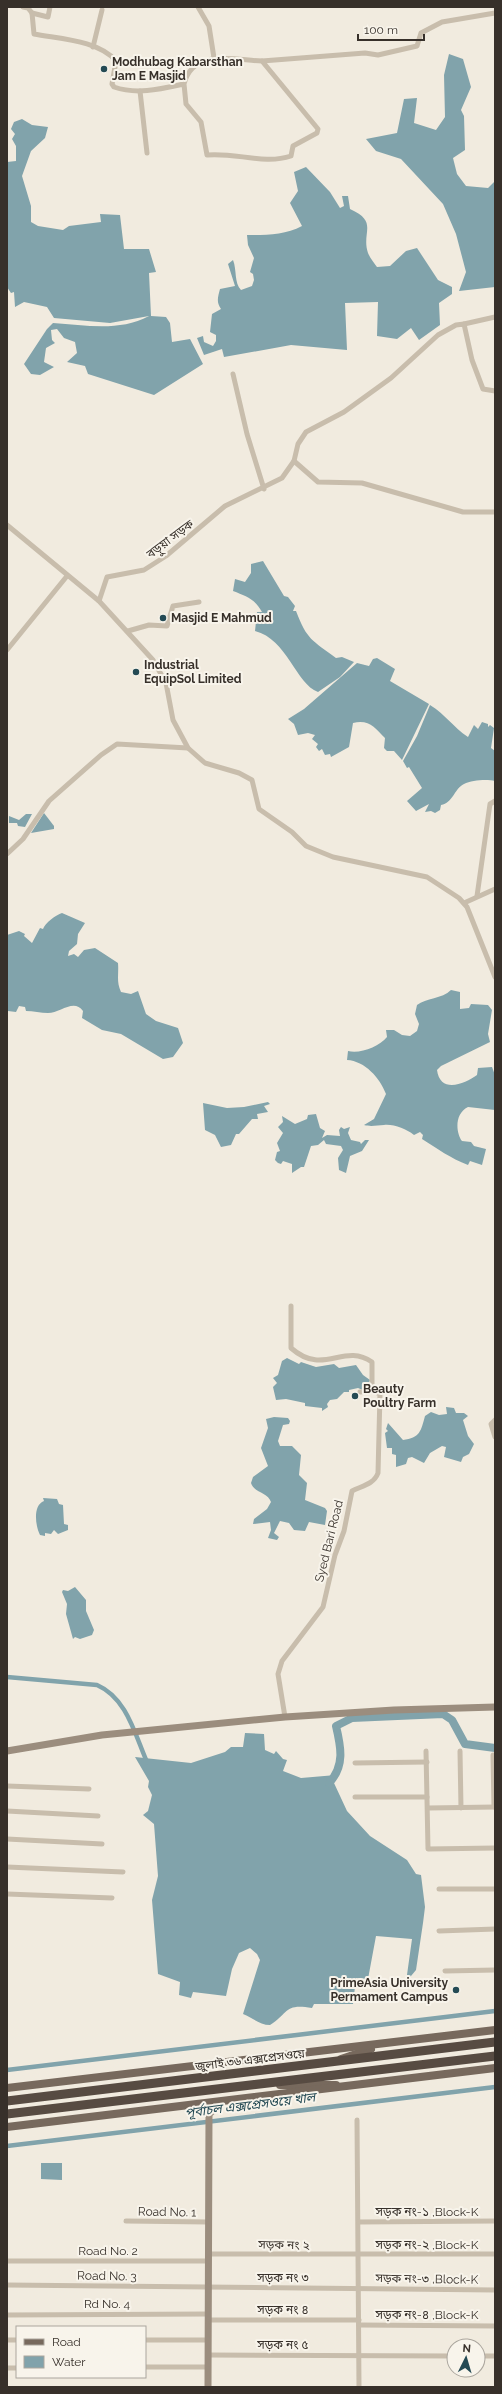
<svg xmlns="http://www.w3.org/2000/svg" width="502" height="2394" viewBox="0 0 502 2394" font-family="Raleway,'Noto Sans Bengali',sans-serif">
<rect width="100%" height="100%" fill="#f1ebdf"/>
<!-- water -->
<g fill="#81a3ab">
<polygon points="449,54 463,59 471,87 461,110 464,116 465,150 453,158 457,174 466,186 488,188 495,181 495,287 459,291 466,272 456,234 443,204 401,159 376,151 366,139 397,133 404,99 417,98 414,123 436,130 445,117 444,75"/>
<path d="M22,119L32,125L48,127L45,138L31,151L22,176L31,206V222L38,226L63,230L69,226L101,222L100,214L120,215L124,249H149L156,272L149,273L151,316L166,317L170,323L172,342L190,339L203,364L154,395L88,374L85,366L67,362L77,353L75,342L64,338L57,329L51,330L52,340L55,343L46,348L44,362L54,367L40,375L31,374L24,364L47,329L53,323C86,325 119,332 149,316L110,323L54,318L47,307L24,302L15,307L14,292L11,293L7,287V162L16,161V146L12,139L15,134L11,129L14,122Z"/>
<path d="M306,167L330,192L340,208L344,206L342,196H348L350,209C379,222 361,232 368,253C370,258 374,263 377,267L390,266L406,251L417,248L438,280L452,287V294L439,303L440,325L419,340L411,328L397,339L377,336L378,302L345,303L347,350L291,345L224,357L222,349L204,355L197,338L203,336L204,342L213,346L216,341V335L210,332L212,314L221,309C216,302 218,297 220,289L235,286L228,264L233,260C237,270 234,283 241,290L252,286L254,280L253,274L250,272L254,258L248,245L247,235C267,235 285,235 302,226L290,203L298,191L294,172Z"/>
<path d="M263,561L284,596L288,597L295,606L293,611H296C307,640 312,640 336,658L342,657L354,662L340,677L318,692C296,684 287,639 255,631L257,612H262C255,599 246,596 233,591L235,579L245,582L251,573V564Z"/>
<path d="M377,658L395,669L390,681L429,704L402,760L394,751H387L384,748L385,738C375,728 369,719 353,723L349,747L331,757L330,754L325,755L322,749L319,751L316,747L318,744L312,739L315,735L308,733L298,735L294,724L288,719L304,709L357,663L369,666L373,659Z"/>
<path d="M430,705C446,715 453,727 468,737L474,725L478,729L482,722L488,724V727L490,725L494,728L491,748L495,751V781C487,779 472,780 464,784C454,789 453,803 441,805L440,810L435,813L431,811L425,812L429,804L416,811L407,801L422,788L409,767L407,768L403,761L417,736Z"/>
<polygon points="44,813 54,826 54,829 31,833"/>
<polygon points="26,814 32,814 25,827 18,826 17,823 9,823 9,816 19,820"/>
<path d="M62,913L85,923L78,934L77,944L69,951L68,956L74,954L78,957L84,950L95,948L118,963C119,974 116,981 121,992L131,994L138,991L146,1014L156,1021L178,1028L183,1043L173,1057L163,1059L121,1034L102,1030L82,1018L83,1011C74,998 60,1013 48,1013C41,1013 33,1011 26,1011L25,1007L19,1006L16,1012L8,1011L7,935L19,931L25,934L24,936L32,943L40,928L43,929C45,923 56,915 62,913Z"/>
<path d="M451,990L460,992V1009L469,1008L471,1004L488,1005L492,1010L488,1034L490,1042L441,1066L437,1070C440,1094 465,1084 477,1075L478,1068L492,1067L495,1075V1110L468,1107C454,1114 456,1133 462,1141L471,1142L474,1146L486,1149L482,1165L470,1161L468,1165C450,1158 438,1149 422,1139L423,1135L420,1132L414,1135C406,1129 394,1124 384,1125C377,1125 372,1127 364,1125L374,1119L386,1094C380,1078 365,1061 347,1060L348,1051C360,1054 379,1047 387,1037L386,1030H394L402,1035L410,1036L417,1031L419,1024L415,1014L417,1005C426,998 442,999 451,990Z"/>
<polygon points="268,1102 270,1104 264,1106 268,1112 257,1114 258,1119 252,1119 239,1134 236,1134 231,1145 221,1147 215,1135 205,1130 203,1103 227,1108 244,1107"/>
<polygon points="316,1114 320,1128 325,1131 322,1138 327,1135 340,1136 339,1130 341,1127 344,1129 350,1127 348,1133 351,1140 360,1142 361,1144 365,1140 369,1140 362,1151 350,1156 346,1173 339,1170 338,1158 343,1150 341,1146 326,1144 324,1140 318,1145 311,1146 304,1167 301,1167 292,1173 292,1164 283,1161 281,1164 278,1163 275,1160 277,1152 280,1151 277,1143 283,1133 278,1127 283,1122 282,1116 295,1124 307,1119 308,1115"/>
<polygon points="287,1358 299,1364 301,1362 316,1367 334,1364 339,1368 356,1365 363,1375 370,1380 365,1391 358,1388 349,1390 349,1392 344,1392 337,1399 330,1400 327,1404 328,1407 322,1411 322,1408 305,1406 305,1403 286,1399 276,1400 273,1387 277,1383 273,1378 278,1375 282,1361"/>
<path d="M446,1407L454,1408L456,1413H464L468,1416L463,1420L468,1436L474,1444L469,1454L463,1457L461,1462L444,1457L446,1447L442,1446L430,1453L424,1463L412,1457L408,1458L406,1464L396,1467V1455L392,1454V1448H387L385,1433L388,1431L386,1429L388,1423L403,1440C420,1438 421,1431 425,1416L431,1412L439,1415L447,1414Z"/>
<path d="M274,1417L288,1418L290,1421L289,1424L283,1425L278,1441L280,1446H292L301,1455L299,1475L307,1483L305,1500L325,1508L327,1511L325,1525L309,1522L305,1531L294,1530L289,1523L280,1521L274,1533L279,1537L277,1540L268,1538L271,1530L270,1522L253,1524L254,1519L267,1509L271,1502C268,1492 254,1493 251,1483L253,1477L268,1466L261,1448L268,1428L266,1419Z"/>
<path d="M43,1498L57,1499L59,1504L63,1505L64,1524L68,1525V1530L58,1534L54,1530L51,1534L45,1533V1536L40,1535C35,1525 33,1505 44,1501Z"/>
<polygon points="75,1587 86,1600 86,1611 94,1630 92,1635 80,1639 75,1637 73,1639 66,1614 67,1604 62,1592 63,1590 68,1591"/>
<path d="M245,1733L264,1734L265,1750L274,1754L276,1751L283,1759L287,1760L283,1771L301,1778L336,1775L334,1783L347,1811L370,1836L407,1860L416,1874L421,1875L425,1907L423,1923L416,1970L406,1982L412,1939L376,1936L368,1979L356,1978L353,2004H314L312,2008C284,2003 289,2013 270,2025C260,2025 253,2018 243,2014L260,1960L257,1954L250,1948L239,1953L232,1969L226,1996L193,1992L191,1998L179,1995L180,1982L158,1974L152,1900L158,1876L154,1824L143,1815L148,1811L152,1795L148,1787L149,1781L135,1757L191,1763L225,1752L231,1747H243Z"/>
<polygon points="41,2163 62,2163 62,2180 41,2179"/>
</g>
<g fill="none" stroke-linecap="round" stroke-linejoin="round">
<!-- canal -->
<g stroke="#81a3ab" stroke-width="4.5">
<path d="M7,1677L97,1685C127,1698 135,1735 147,1762"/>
<polyline points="7,2070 495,2011"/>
<polyline points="7,2146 495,2087"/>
</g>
<!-- river -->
<path stroke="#81a3ab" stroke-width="8" d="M329,1783C345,1766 341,1747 336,1726L352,1718L443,1714L452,1720L465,1744L495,1748"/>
<!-- street -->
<g stroke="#c8bdac" stroke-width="5">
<path d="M23,7L28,8L32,13L34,34C59,39 98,40 116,61L112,84L114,87C137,95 161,89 184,84L186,104L201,122L207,155C235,152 264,165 291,156L293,146L317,133L318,129L262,61C234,60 193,48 184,84"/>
<polyline points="198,7 209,26 214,58"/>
<polyline points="32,13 48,17 50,7"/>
<polyline points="93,47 102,10"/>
<polyline points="262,61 365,53 378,55 417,46 421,33 442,22 495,13"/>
<polyline points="140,91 147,153"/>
<polyline points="464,324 495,317"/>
<polyline points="233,374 247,434 264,489"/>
<polyline points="294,461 318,482 362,483 463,512 495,512"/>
<polyline points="7,525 99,601 153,660 166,683 173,720 188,748 205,763 239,773 252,780 259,809 292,832 306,846 333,857 427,877 459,898 467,907 495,977"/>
<polyline points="99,601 107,577 144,570 166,556 225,506 282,478 294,461 298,444 306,432 344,412 391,378 438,335 456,325 464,324 472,360 483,389 495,391"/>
<polyline points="128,631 149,625 167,626 173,606 199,602"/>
<polyline points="7,650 67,576"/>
<polyline points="7,854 23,839 49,801 101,755 117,744 188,748"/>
<polyline points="477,896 490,804 495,801"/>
<polyline points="464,903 495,889"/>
<polyline points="360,1392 372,1391"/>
<polyline points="495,1420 491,1424 495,1437"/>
<path d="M285,1717L278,1674L282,1661L323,1607L335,1555L344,1531L352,1491C362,1486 374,1484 378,1473L380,1394L372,1391V1362C343,1342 324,1377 291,1348V1306"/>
<polyline points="426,1751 428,1849 495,1848"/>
<polyline points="460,1751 461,1808"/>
<polyline points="493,1755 494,1807"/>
<polyline points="355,1763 427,1762"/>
<polyline points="7,1786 89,1789"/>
<polyline points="355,1797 427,1797"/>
<polyline points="428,1808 495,1807"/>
<polyline points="7,1811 98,1816"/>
<polyline points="7,1839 102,1844"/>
<polyline points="7,1867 123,1872"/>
<polyline points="439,1889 495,1889"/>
<polyline points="7,1894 112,1898"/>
<polyline points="439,1931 495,1929"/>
<polyline points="445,1971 495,1970"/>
<polyline points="357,2120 359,2387"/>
<polyline points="126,2221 208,2222"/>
<polyline points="359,2222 495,2221"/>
<polyline points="208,2254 495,2254"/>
<polyline points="7,2261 208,2261"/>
<polyline points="7,2285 495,2290"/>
<polyline points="7,2315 208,2314"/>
<polyline points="208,2320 359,2320"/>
<polyline points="359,2325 495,2326"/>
<polyline points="7,2340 17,2340"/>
<polyline points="145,2340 208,2340"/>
<polyline points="208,2355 454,2356"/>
<polyline points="478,2356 495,2356"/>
<polyline points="145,2367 208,2367"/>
<polyline points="7,2368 17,2368"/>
</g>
<!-- secondary -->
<g stroke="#9b8d7e" stroke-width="7">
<polyline points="7,1751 102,1735 285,1717 394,1710 495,1707"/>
<polyline points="192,2106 205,2110 209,2114"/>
<polyline points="208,2387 209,2114 223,2102"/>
</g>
<!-- primary -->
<g stroke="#77695d" stroke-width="8">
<polyline points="341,2059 371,2049"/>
<polyline points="280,2085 336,2085"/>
<polyline points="7,2088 495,2030"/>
<polyline points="7,2127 495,2068"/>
</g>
<!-- highway -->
<g stroke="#574b42" stroke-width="9">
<polyline points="7,2101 495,2042"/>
<polyline points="7,2114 495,2056"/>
</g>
</g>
<!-- markers -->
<g fill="#244a54" stroke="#f8f4eb" stroke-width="1.5">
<circle cx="104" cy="69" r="4"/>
<circle cx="163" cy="618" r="4"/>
<circle cx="136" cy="672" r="4"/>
<circle cx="355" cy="1396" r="4"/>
<circle cx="456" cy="1990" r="4"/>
</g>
<g text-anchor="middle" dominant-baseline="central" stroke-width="4" stroke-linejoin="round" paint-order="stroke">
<!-- poi labels -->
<g font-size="12" font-weight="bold" fill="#37302a" stroke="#f8f4eb" text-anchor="start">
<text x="112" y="62">Modhubag Kabarsthan<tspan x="112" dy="14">Jam E Masjid</tspan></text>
<text x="171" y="618">Masjid E Mahmud</text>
<text x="144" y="665">Industrial<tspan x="144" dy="14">EquipSol Limited</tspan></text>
<text x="363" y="1389">Beauty<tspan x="363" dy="14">Poultry Farm</tspan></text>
<text x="448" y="1983" text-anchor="end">PrimeAsia University<tspan x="448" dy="14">Permament Campus</tspan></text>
</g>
<!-- street labels -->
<g font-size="12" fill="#37302a" stroke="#f8f4eb">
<text transform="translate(170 539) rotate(-37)">বড়ুয়া সড়ক</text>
<text transform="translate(329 1541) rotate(-76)">Syed Bari Road</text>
<text transform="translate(250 2060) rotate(-7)">জুলাই ৩৬ এক্সপ্রেসওয়ে</text>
<text transform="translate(167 2212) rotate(1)">Road No. 1</text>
<text x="427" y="2212">সড়ক নং-১ ,Block-K</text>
<text transform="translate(284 2245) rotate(1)">সড়ক নং ২</text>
<text x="427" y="2245">সড়ক নং-২ ,Block-K</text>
<text x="108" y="2251">Road No. 2</text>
<text transform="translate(107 2276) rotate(1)">Road No. 3</text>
<text x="283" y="2278">সড়ক নং ৩</text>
<text transform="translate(427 2279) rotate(1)">সড়ক নং-৩ ,Block-K</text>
<text x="107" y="2304">Rd No. 4</text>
<text x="283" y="2310">সড়ক নং ৪</text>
<text x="427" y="2315">সড়ক নং-৪ ,Block-K</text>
<text x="283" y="2345">সড়ক নং ৫</text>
</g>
<!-- water labels -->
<g font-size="13" font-style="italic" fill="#244a54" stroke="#f8f4eb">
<text transform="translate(250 2105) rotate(-7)">পূর্বাচল এক্সপ্রেসওয়ে খাল</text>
</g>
</g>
<!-- border -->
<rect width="502" height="2394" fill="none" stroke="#37302a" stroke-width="16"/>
<!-- legend -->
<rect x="16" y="2326" width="130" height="52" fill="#f8f4eb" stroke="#aba69e"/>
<rect x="24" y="2339" width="20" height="6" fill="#77695d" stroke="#aba69e"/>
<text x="52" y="2346" font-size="12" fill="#37302a">Road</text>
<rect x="24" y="2356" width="20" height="12" fill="#81a3ab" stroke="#aba69e"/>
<text x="52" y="2366" font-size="12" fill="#37302a">Water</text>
<!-- north arrow -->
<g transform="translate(466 2358) rotate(5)"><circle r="19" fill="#f8f4eb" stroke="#aba69e"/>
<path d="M0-3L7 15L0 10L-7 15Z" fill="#244a54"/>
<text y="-6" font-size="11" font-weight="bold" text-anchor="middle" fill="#37302a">N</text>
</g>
<!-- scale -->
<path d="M358 34v6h66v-6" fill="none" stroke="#37302a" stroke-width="2"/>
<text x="364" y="34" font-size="12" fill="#37302a" stroke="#f8f4eb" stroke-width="3" paint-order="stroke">100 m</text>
</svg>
